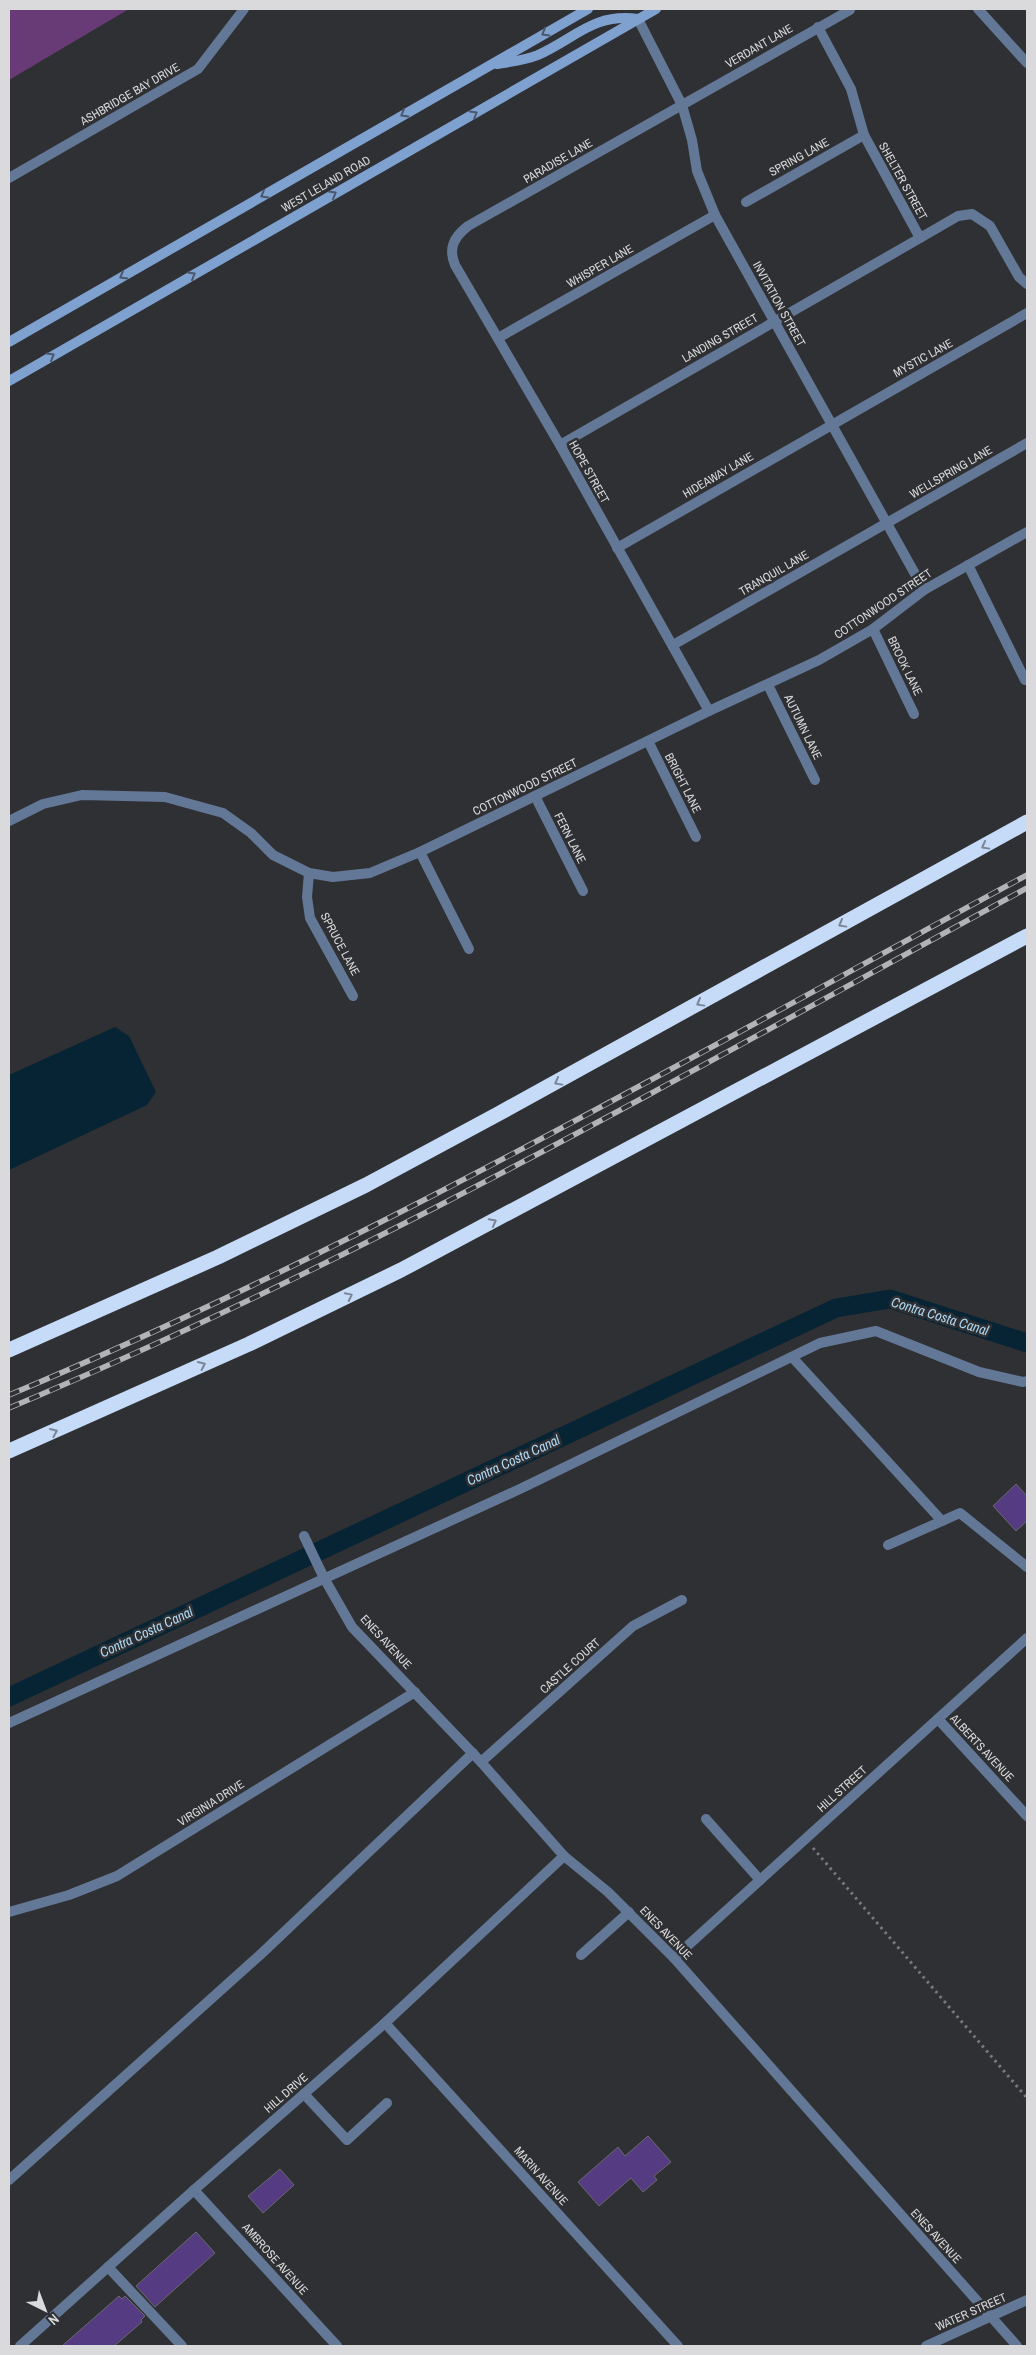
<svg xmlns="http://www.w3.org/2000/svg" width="1036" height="2355" viewBox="0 0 1036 2355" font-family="'Archivo Narrow',sans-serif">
<rect width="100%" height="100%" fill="#2f3033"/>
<!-- green -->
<polygon fill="#683b76" points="9,9 129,9 9,80"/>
<!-- water -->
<polygon fill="#062434" points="115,1027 129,1036 156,1092 147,1105 9,1170 9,1075"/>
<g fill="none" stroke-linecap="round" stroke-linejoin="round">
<!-- canal -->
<polyline stroke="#062434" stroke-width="19" points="9,1697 836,1308 890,1299 1027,1343"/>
</g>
<!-- building -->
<g fill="#543b82" stroke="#6a696d">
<polygon points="1016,1484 1027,1496 1027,1521 1016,1531 993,1506"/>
<polygon points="648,2136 671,2162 654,2176 657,2180 643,2192 631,2178 599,2206 578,2182 618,2147 625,2156"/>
<polygon points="280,2169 294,2185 263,2213 248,2196"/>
<polygon points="196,2232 215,2253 155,2307 136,2286"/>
<polygon points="119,2296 122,2299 125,2296 145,2316 141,2320 142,2322 114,2346 62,2346"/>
</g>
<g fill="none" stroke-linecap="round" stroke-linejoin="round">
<!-- path -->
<polyline stroke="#79797c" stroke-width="3" stroke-dasharray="2.5 4" stroke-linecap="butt" points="813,1848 1027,2098"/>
<!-- lane -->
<g stroke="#637896" stroke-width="10">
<polyline points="792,1357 942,1521"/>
<polyline points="888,1545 960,1513 1027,1567"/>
<polyline points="9,1723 522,1488 820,1343 876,1331 979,1372 1023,1382 1027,1381"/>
<polyline points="706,1819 760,1880"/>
<polyline points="581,1955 629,1912"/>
<polyline points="304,2094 347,2140 387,2103"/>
<polyline points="9,2180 260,1955 473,1753"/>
<polyline points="108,2267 182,2346"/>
</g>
<!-- street -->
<g stroke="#637896" stroke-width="10">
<polyline points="978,9 1027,63"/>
<polyline points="638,19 682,105 692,140 697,171 715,215 924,590"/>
<polyline points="818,27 851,89 864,135 920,238 958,216 972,214 990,226 1019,277 1027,284"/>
<polyline points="9,178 198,69 244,9"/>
<polyline points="746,202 864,135"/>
<polyline points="498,338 715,215"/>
<polyline points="560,445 920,238"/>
<polyline points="617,548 1027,313"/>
<polyline points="968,565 1025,680"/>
<polyline points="873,629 914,714"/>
<polyline points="673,645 1027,443"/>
<polyline points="768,685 815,780"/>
<path d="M709,711L560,445L455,265C448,248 454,237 468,226L850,10"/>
<polyline points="648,741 696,837"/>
<polyline points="535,796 583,891"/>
<polyline points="9,821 43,804 82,795 165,797 223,813 251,833 273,855 309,873 333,877 370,873 420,852 709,711 819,660 873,629 924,590 1027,532"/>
<polyline points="420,852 469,949"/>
<polyline points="309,873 307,897 310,918 353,996"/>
<polyline points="304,1536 324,1578 352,1627 481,1762 564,1856 608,1892 674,1958 1017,2346"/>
<polyline points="938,1719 1027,1816"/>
<polyline points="481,1762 633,1626 682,1600"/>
<polyline points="9,1912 69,1895 117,1876 415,1692"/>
<polyline points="674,1958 1027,1638"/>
<polyline points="385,2023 678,2346"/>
<polyline points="194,2190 337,2346"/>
<polyline points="20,2346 194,2190 385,2023 564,1856"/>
<polyline points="926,2346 1027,2300"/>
</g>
<!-- secondary -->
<g stroke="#7fa1d0" stroke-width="10">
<path d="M497,64C510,62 526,60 538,55C576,38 593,13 638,19"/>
<polyline points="9,342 588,9"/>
<polyline points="9,381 656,9"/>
</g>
<!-- highway -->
<g stroke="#c6dbf8" stroke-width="15">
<polyline points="9,1350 218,1257 366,1185 498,1114 1027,822"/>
<polyline points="9,1451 249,1344 401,1270 1027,936"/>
</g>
<defs>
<g id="rail">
<path d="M9,1395C361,1248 692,1056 1027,875"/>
<path d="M9,1408C361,1261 692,1070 1027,888"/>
</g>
</defs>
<!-- rail casing -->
<use href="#rail" stroke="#b3b3b5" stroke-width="5.5"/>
<!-- rail -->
<use href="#rail" stroke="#2f3033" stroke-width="4" stroke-dasharray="11" stroke-linecap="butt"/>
</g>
<!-- one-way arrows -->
<defs><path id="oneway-chevron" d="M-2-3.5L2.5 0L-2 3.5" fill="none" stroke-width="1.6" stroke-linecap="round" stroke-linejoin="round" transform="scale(1.25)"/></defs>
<g stroke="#4b586a">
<use href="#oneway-chevron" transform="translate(545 33) rotate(150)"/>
<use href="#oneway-chevron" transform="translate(404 114) rotate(150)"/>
<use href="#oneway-chevron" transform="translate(474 114) rotate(-30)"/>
<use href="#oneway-chevron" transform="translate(333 194) rotate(-30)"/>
<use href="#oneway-chevron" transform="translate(264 195) rotate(150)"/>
<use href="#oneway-chevron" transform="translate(192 275) rotate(-30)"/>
<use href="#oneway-chevron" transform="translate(123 276) rotate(150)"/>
<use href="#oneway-chevron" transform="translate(51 356) rotate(-30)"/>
</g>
<g stroke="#7a8696">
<use href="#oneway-chevron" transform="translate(985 846) rotate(151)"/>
<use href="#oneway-chevron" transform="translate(842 924) rotate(151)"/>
<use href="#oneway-chevron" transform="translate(700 1003) rotate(151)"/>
<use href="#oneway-chevron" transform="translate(558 1082) rotate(151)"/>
<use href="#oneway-chevron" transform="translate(493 1222) rotate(-28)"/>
<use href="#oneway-chevron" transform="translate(349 1296) rotate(-26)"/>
<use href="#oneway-chevron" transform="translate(202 1365) rotate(-25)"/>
<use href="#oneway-chevron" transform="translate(54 1432) rotate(-23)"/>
</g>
<g text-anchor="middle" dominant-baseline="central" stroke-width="5" stroke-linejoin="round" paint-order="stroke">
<!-- street labels -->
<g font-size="12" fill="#dadadc" stroke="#2f3033">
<text transform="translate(759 46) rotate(-30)">VERDANT LANE</text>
<text transform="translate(130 94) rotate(-30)">ASHBRIDGE BAY DRIVE</text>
<text transform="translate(799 157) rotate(-29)">SPRING LANE</text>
<text transform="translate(558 161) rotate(-30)">PARADISE LANE</text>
<text transform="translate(903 181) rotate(61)">SHELTER STREET</text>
<text transform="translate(326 184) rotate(-30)">WEST LELAND ROAD</text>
<text transform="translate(600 266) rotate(-30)">WHISPER LANE</text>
<text transform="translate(779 304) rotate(61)">INVITATION STREET</text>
<text transform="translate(720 338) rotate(-30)">LANDING STREET</text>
<text transform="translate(923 358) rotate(-29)">MYSTIC LANE</text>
<text transform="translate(589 472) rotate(61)">HOPE STREET</text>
<text transform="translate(951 472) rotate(-30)">WELLSPRING LANE</text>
<text transform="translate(718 475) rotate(-30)">HIDEAWAY LANE</text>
<text transform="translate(774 573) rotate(-30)">TRANQUIL LANE</text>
<text transform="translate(883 604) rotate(-34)">COTTONWOOD STREET</text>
<text transform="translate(905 666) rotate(64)">BROOK LANE</text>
<text transform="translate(803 727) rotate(64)">AUTUMN LANE</text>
<text transform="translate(683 783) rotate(63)">BRIGHT LANE</text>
<text transform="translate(525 787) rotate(-26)">COTTONWOOD STREET</text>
<text transform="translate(570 838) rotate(63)">FERN LANE</text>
<text transform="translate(340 944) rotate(62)">SPRUCE LANE</text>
<text transform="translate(386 1642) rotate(47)">ENES AVENUE</text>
<text transform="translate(570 1666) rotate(-42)">CASTLE COURT</text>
<text transform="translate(982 1748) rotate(47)">ALBERTS AVENUE</text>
<text transform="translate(842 1789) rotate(-42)">HILL STREET</text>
<text transform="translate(211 1803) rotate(-32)">VIRGINIA DRIVE</text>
<text transform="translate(666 1933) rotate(46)">ENES AVENUE</text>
<text transform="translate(286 2093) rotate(-41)">HILL DRIVE</text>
<text transform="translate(541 2176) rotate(48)">MARIN AVENUE</text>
<text transform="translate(936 2236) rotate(48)">ENES AVENUE</text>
<text transform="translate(275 2259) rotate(48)">AMBROSE AVENUE</text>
<text transform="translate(971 2312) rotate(-24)">WATER STREET</text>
</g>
<!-- water labels -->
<g font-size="14" font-style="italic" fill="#add7f2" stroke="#2f3033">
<text transform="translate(940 1316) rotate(17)">Contra Costa Canal</text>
<text transform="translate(513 1460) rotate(-25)">Contra Costa Canal</text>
<text transform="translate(146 1632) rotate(-25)">Contra Costa Canal</text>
</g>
</g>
<!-- border -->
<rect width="1036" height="2355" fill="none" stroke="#dadadc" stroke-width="20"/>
<!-- north arrow -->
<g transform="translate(45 2310) rotate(138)" stroke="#2f3033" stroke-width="4" paint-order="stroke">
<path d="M0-4L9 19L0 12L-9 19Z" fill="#dadadc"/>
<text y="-8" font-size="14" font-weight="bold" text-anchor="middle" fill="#dadadc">N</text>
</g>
</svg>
